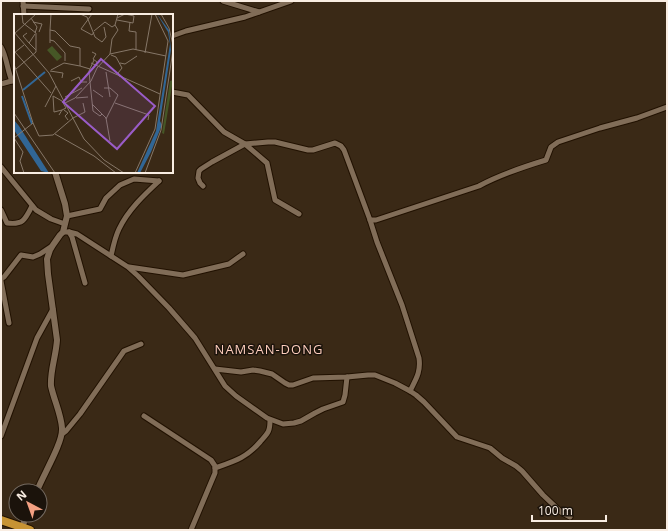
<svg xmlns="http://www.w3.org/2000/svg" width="668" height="531" viewBox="0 0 668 531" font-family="'Open Sans',sans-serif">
<rect width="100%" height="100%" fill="#3a2916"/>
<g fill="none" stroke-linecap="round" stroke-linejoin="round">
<defs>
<g id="minor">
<polyline points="23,1 24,15"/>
<polyline points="223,1 259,12"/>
<polyline points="23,6 89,9"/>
<polyline points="172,36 186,31 245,17 291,1"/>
<path d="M1,47C7,57 7,70 12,81"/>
<polyline points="1,84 15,80"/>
<polyline points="172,92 188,95 224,132 245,144 267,163 275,200 299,214"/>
<polyline points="1,167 36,210 51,219 65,224"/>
<path d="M203,186L200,183L198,178L199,171L201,169L212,162L245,144L268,142H275L308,150H313L335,143L341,146L344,150L370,220L377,242L402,305L419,358C421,372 416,379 410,391"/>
<path d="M1,210L7,223C23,225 25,220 32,206"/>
<polyline points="67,216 100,209 106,198 120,185 134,179 159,181"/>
<path d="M370,220H376L479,186C501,174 523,167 546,160L551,147L558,142L600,128L637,118L667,107"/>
<polyline points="63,232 69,232 77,234 128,267 138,276 169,308 195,338 225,386 236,396 267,418 283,424 294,423 301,421 315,413 323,409 343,402 345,395 347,377"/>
<polyline points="69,232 72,237 85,283"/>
<path d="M111,256C113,247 115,237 119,229C128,210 144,195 159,181"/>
<polyline points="129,267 183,275 229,264 243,254"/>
<polyline points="1,279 4,277 21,255 33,257 40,254 52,246"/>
<polyline points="1,281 9,323"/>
<polyline points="215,369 241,372 253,370 260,371 272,374 285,383 289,385 293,385 313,378 347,377 368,375 375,375 395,383 410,391 416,395 424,402 457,437 490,448 502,458 516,466 522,471 543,495 561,512 570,517"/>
<polyline points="144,416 211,460 215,466 215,473 191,530"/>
<polyline points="62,434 66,431 80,414 124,351 141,344"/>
<polyline points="1,436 37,338 53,309"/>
<path d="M215,468C235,461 246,458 260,442C268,433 270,432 270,420"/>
</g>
<g id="tertiary">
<path d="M37,491C43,475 63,443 62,428C61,414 54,400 51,386C50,371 56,356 57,340L48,274L47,259L50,250L53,245L60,235L63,232L67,216L65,204L55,172"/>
<polyline points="22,527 27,515"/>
</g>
<polyline id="primary" points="1,520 30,530"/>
</defs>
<!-- minor casing -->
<use href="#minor" stroke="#211101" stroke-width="7"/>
<!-- tertiary casing -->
<use href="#tertiary" stroke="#211101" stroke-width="8"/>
<!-- primary casing -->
<use href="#primary" stroke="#211101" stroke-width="10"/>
<!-- minor -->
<use href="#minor" stroke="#816d58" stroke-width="5"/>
<!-- tertiary -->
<use href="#tertiary" stroke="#816d58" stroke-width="6"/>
<!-- primary -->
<use href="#primary" stroke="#c79333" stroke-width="8"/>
</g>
<g text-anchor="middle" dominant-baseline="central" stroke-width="3" stroke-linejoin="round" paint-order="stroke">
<!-- quarter labels -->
<g font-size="13" letter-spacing="1" fill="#fdcdbc" stroke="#1b130b">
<text x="269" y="349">NAMSAN-DONG</text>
</g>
</g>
<!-- overview -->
<g transform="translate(14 14)">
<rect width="159" height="159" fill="#3a2916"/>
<path d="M38,32L48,43L43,47L33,36ZM159,66L150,120L148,119L156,67Z" fill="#465726"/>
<path d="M143,0L155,16L157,36L146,107L148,111L137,138L126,159H123L142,117L156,30L154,18ZM0,106L5,112L35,159L27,157L0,116Z" fill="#316695"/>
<path fill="none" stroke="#316695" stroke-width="2" d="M9,76L31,58M8,82L18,110"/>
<path fill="none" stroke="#867768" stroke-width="1" d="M41,0H37L36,16L41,17L56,32L66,34V52L76,55M66,0L73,3L81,23L88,28L92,23L90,13M78,0L67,15L78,21L80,18M147,0L155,14L159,31M17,4L23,13L21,19M103,4L111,0L120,2L119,9L103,6M19,8L28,10L25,18M116,8L115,17L122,18V36M80,17L91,8L98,13L101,11M0,18L35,59L70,125L90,146L110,159M13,19L9,22L15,29M0,20L22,0M21,20L15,29L22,36M36,26L40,27L51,39V47M36,29V16M1,38L37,79M78,38L82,40L79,45L83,48L82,52M0,39L10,31M131,39L138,0M96,40L119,35L152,42M97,41L102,43L108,54L104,59L106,63M77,49L146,80M106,49L111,50L123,42M0,50L19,109L0,124L9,138L6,147L10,159M2,55L22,38V19L9,9L8,0M37,56L50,49L66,52M36,57L49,59L48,64M92,58L96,83M57,67L65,63L67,68H73M76,68L79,97L86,102L88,100M76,68L75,57L80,46M90,74H96L104,81L92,105M79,76L89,83M39,82L40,98L48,96L45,101M39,82L48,87L52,94L48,96M51,83L68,74M62,84L74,83M51,89L61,84L77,67L83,54L96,40L98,25L104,16L101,11L104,0M101,89L135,101L134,106M78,90L92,104L96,127M31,93L42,72M50,96L54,99L51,102L54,106M0,99L41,159M19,109L25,122L39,121L59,104L71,98L69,89M41,120L80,142L102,159M121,159L141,115L154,27L141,0M131,159L147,116L159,36"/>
<path fill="#9a5cc8" fill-opacity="0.15" stroke="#9a5cc8" stroke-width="2" d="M87,45L141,92L103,135L49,88Z"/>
<rect width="159" height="159" fill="none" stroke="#f9ede2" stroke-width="2"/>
</g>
<!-- border -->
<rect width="668" height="531" fill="none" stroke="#f9ede2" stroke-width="4"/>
<!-- north arrow -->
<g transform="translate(28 503) rotate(319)"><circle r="19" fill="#1b130b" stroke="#746a61"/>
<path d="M0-3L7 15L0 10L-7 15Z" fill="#f3a082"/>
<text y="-6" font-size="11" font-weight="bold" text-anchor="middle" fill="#f9ede2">N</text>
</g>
<!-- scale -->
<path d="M532 515v6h74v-6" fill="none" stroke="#f9ede2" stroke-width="2"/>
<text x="538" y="515" font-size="12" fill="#f9ede2" stroke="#1b130b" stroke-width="3" paint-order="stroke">100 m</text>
</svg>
